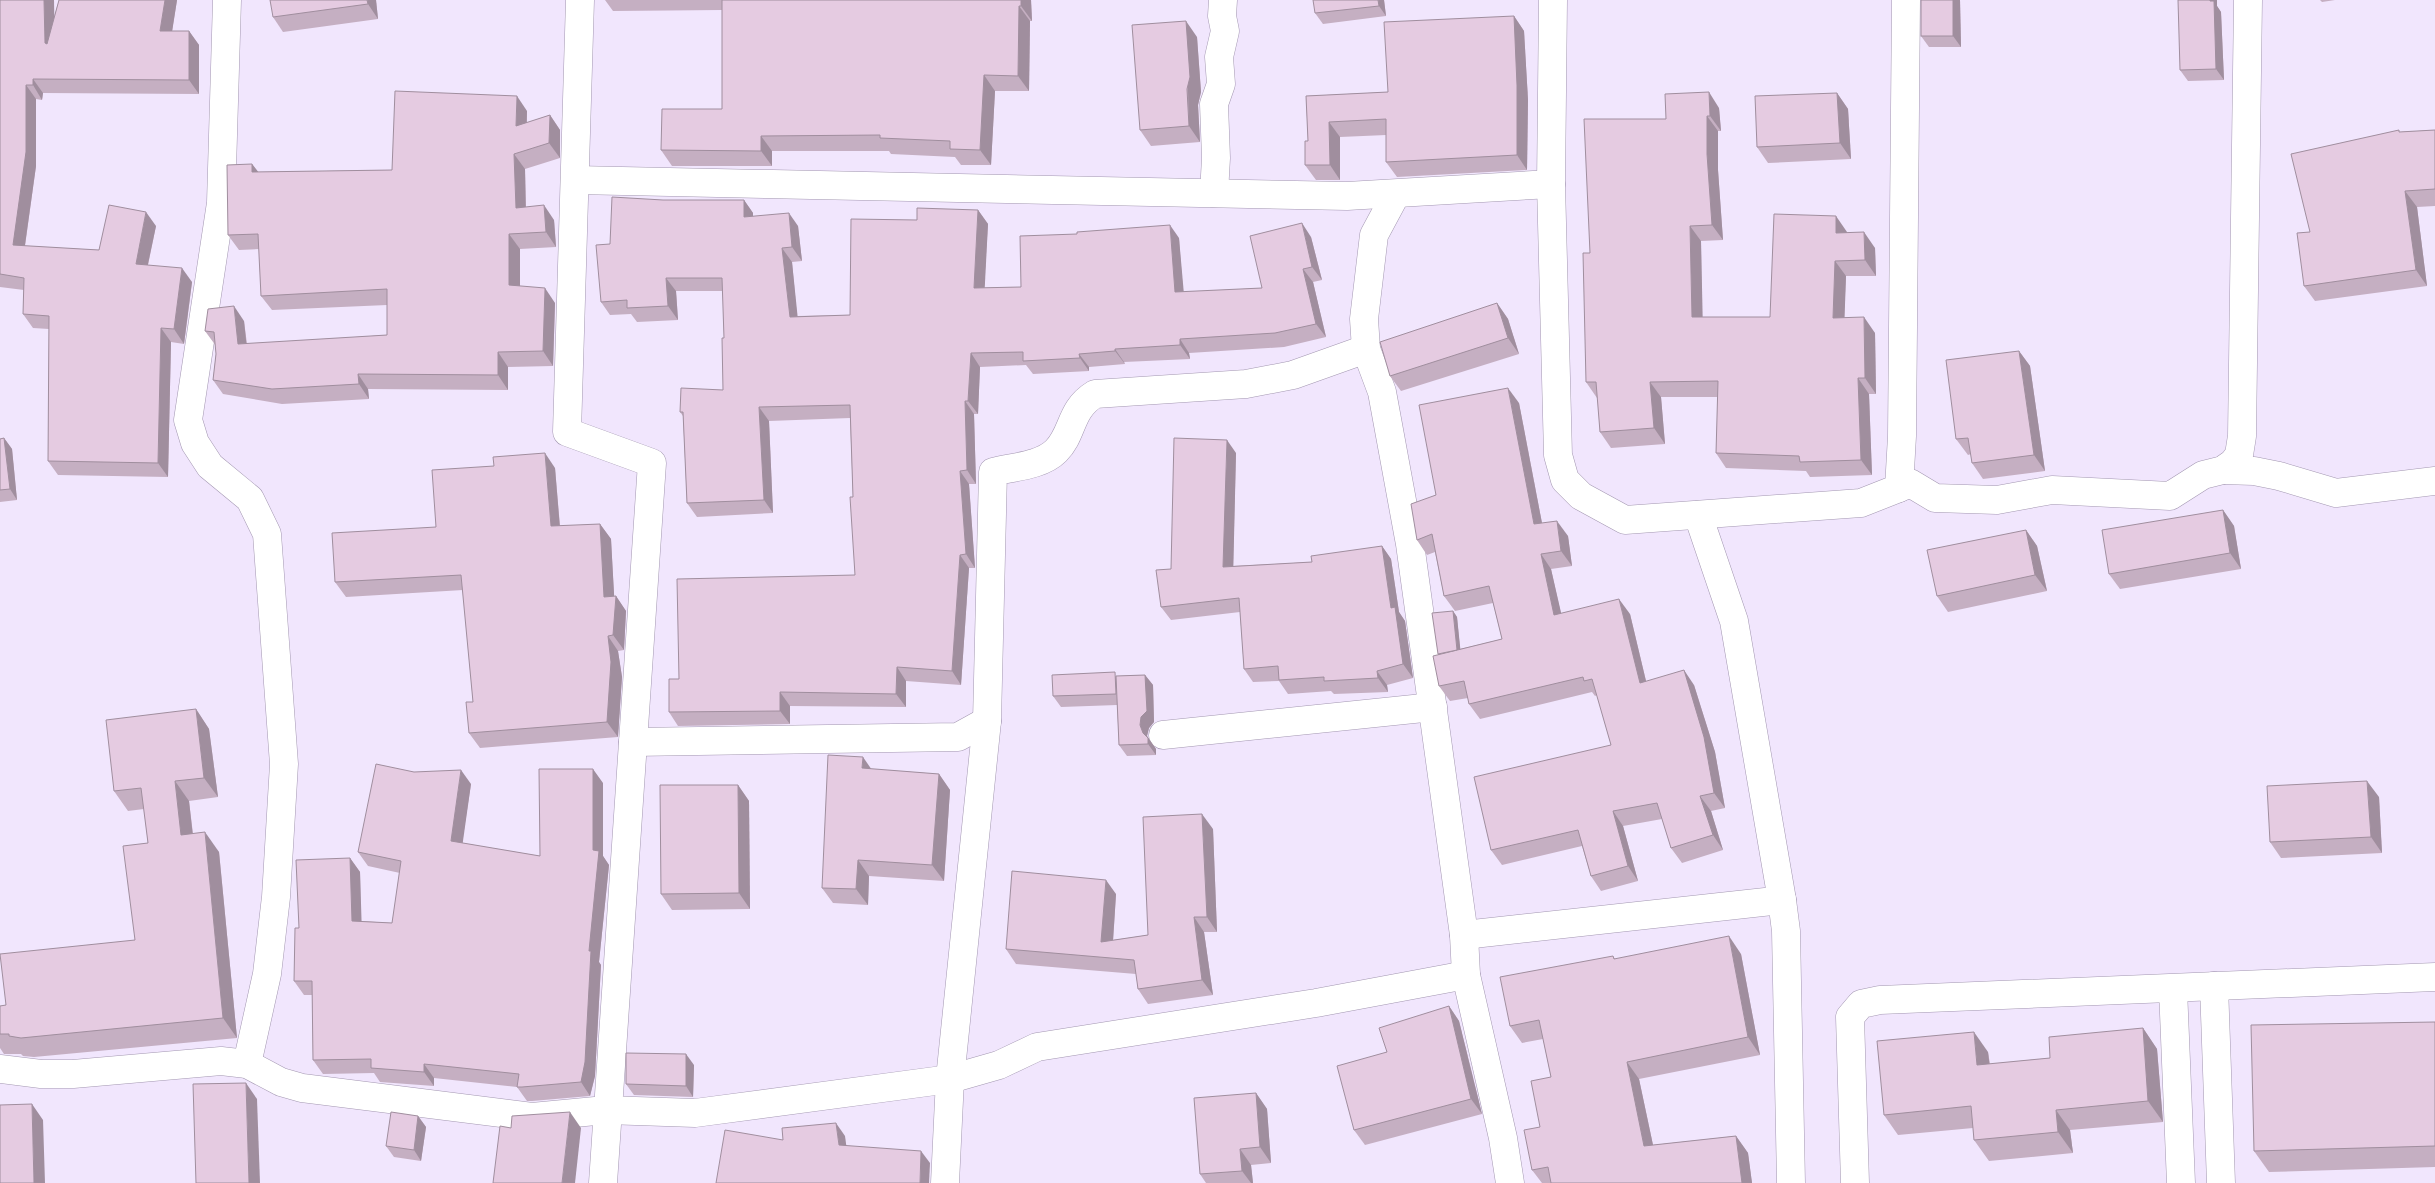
<svg xmlns="http://www.w3.org/2000/svg" width="2435" height="1183" viewBox="0 0 2435 1183" font-family="'Asap Condensed',sans-serif">
<rect width="100%" height="100%" fill="#f1e6fd"/>
<g fill="none" stroke-linecap="round" stroke-linejoin="round">
<defs>
<g id="minor">
<polyline points="227,0 221,203 188,420 195,443 210,466 250,499 267,534 284,764 276,897 267,974 247,1064"/>
<polyline points="580,0 567,432 652,463 603,1183"/>
<polyline points="1553,0 1551,184 1558,455 1565,480 1581,496 1625,520 1861,503 1899,488 1902,436 1906,0"/>
<polyline points="575,180 1347,196 1551,184"/>
<polyline points="1214,193 1216,158 1214,104 1221,84 1219,57 1225,31 1222,16 1223,0"/>
<polyline points="1396,194 1374,235 1364,319 1366,349 1382,392 1410,544 1464,935 1466,975 1503,1138 1510,1183"/>
<polyline points="2223,470 2254,471 2279,476 2336,493 2435,481"/>
<polyline points="1899,488 1910,483 1935,498 1997,500 2052,490 2170,496 2203,475 2223,470 2233,463 2239,455 2242,436 2248,0"/>
<polyline points="1698,515 1734,621 1782,900 1786,931 1791,1183"/>
<polyline points="1163,735 1433,707"/>
<polyline points="633,742 958,737 987,721"/>
<polyline points="1464,935 1782,900"/>
<polyline points="2214,986 2221,1183"/>
<polyline points="2173,989 2181,1183"/>
<polyline points="0,1069 41,1074 73,1074 221,1061 247,1064 281,1082 302,1088 532,1117 606,1110 695,1113 950,1079 999,1065 1037,1047 1316,1003 1466,975"/>
<path d="M945,1183L950,1079L987,721L993,472C1012,467 1041,466 1056,451C1074,433 1069,410 1095,394L1246,384L1293,375L1366,349"/>
<polyline points="1855,1183 1850,1017 1861,1004 1880,1000 2435,977"/>
</g>
</defs>
<!-- minor casing -->
<use href="#minor" stroke="#a397b1" stroke-width="29"/>
<!-- minor -->
<use href="#minor" stroke="#fff" stroke-width="28"/>
</g>
<!-- wall -->
<g fill="#c5afc2">
<polygon points="0,0 54,0 54,17 59,0 177,0 172,31 189,31 199,45 199,94 43,93 42,100 36,99 36,166 25,246 99,250 156,226 148,265 192,282 184,344 171,342 168,477 58,475 48,461 49,329 33,328 23,314 24,290 0,287"/>
<polygon points="376,0 378,19 283,32 273,17"/>
<polygon points="605,0 1031,0 1032,21 1030,21 1029,91 995,91 991,165 961,165 955,157 891,154 889,151 772,151 772,166 672,166 661,150 722,109 722,10 613,11"/>
<polygon points="1384,0 1386,16 1323,24 1315,13"/>
<polygon points="1960,0 1961,47 1929,47 1921,36"/>
<polygon points="2320,0 2335,0 2322,2"/>
<polygon points="2217,6 2221,12 2224,80 2188,81 2180,70"/>
<polygon points="1514,16 1524,31 1528,100 1527,170 1397,177 1386,162 1386,135 1340,137 1340,180 1316,180 1305,165 1308,141 1306,96 1388,92"/>
<polygon points="1197,37 1201,92 1198,105 1200,142 1151,146 1140,130"/>
<polygon points="1837,93 1848,109 1851,159 1768,163 1757,147"/>
<polygon points="1719,108 1721,131 1718,131 1718,170 1723,240 1701,241 1702,317 1770,317 1847,232 1847,233 1875,248 1876,276 1846,276 1844,318 1875,333 1876,394 1869,394 1872,475 1810,477 1806,471 1726,468 1716,453 1718,397 1661,397 1665,444 1611,448 1600,432 1598,398 1597,398 1586,382 1590,253 1666,119"/>
<polygon points="527,111 527,123 550,115 560,130 560,158 525,169 526,207 554,220 556,247 520,249 520,286 555,303 553,366 508,367 508,390 368,389 369,399 282,404 223,394 213,380 216,354 216,346 205,331 244,321 247,344 387,335 387,305 272,310 261,296 259,249 239,250 228,235 252,164 258,172 392,170"/>
<polygon points="2435,130 2435,206 2417,207 2427,286 2315,301 2304,286 2310,232 2401,132"/>
<polygon points="663,200 744,200 753,213 753,216 798,226 802,261 792,262 797,316 850,315 917,220 978,210 988,224 984,288 1021,287 1179,238 1183,292 1262,288 1311,237 1322,280 1313,282 1326,337 1284,347 1189,353 1190,359 1124,362 1125,364 1089,367 1089,371 1033,374 1026,365 980,367 978,414 974,414 976,484 969,484 975,568 969,568 961,685 906,681 906,707 790,706 790,724 678,726 669,712 679,679 855,575 853,497 850,418 769,421 773,513 697,517 687,503 683,416 680,412 723,390 724,338 723,291 676,291 678,320 637,322 631,314 610,315 601,302 610,244"/>
<polygon points="1497,303 1508,319 1519,354 1401,391 1390,376"/>
<polygon points="2019,351 2030,366 2045,471 1983,479 1972,463 1971,454 1968,455 1956,439"/>
<polygon points="1519,403 1542,523 1568,536 1572,566 1551,569 1561,614 1630,614 1646,681 1694,685 1715,752 1725,808 1711,811 1723,850 1682,863 1671,848 1662,819 1623,826 1638,881 1601,891 1591,876 1582,846 1502,865 1491,850 1611,745 1597,695 1595,696 1592,692 1480,719 1469,704 1468,698 1450,701 1439,686 1438,654 1453,611 1457,617 1460,649 1502,639 1493,603 1455,611 1444,596 1435,552 1427,555 1417,540 1436,495"/>
<polygon points="4,438 12,449 17,500 0,502 0,439"/>
<polygon points="1236,453 1233,566 1312,562 1382,546 1391,559 1399,612 1405,621 1413,678 1387,685 1388,692 1334,694 1331,691 1288,694 1279,681 1253,682 1244,669 1240,612 1171,620 1161,607 1171,569"/>
<polygon points="555,468 560,526 600,524 611,539 614,596 616,596 626,611 624,650 618,651 622,677 618,737 480,748 469,733 473,702 463,590 346,597 335,582"/>
<polygon points="2223,510 2234,526 2241,569 2120,589 2109,574"/>
<polygon points="2026,530 2037,546 2047,591 1948,612 1937,596"/>
<polygon points="1145,675 1153,685 1154,722 1149,728 1147,736 1156,749 1156,755 1127,756 1119,745 1117,705 1061,707 1053,696 1118,676"/>
<polygon points="196,709 209,729 218,797 189,801 193,834 219,852 237,1038 34,1057 23,1056 21,1054 4,1054 0,1048 0,1006 6,1005 135,940 148,843 144,809 128,811 114,791"/>
<polygon points="871,769 939,774 950,790 944,881 869,876 868,905 833,903 822,888"/>
<polygon points="603,783 603,856 609,865 599,962 601,965 595,1076 590,1096 532,1101 527,1101 517,1087 434,1078 434,1086 380,1082 374,1073 323,1074 313,1060 312,995 304,995 294,981 299,928 350,858 360,872 361,921 392,923 400,873 368,866 358,852 471,784 462,843 540,856"/>
<polygon points="738,785 749,801 750,909 672,910 661,894"/>
<polygon points="2379,797 2382,853 2281,858 2270,842"/>
<polygon points="1213,829 1217,932 1204,932 1213,995 1148,1004 1138,989 1136,974 1016,964 1006,949 1116,894 1113,940 1148,935"/>
<polygon points="1741,954 1760,1055 1639,1079 1653,1145 1736,1136 1748,1153 1752,1183 1542,1183 1532,1170 1551,1077 1543,1039 1522,1043 1510,1026 1613,956 1615,959"/>
<polygon points="1449,1006 1459,1021 1482,1114 1365,1145 1354,1130 1387,1052"/>
<polygon points="2435,1022 2435,1167 2269,1172 2254,1151"/>
<polygon points="2143,1028 2157,1049 2163,1122 2070,1130 2073,1153 1989,1161 1974,1140 1973,1128 1898,1135 1884,1115 1988,1052 1990,1064 2050,1058"/>
<polygon points="694,1065 693,1097 634,1095 626,1084"/>
<polygon points="1256,1093 1267,1109 1271,1163 1251,1165 1253,1183 1206,1183 1200,1174"/>
<polygon points="418,1116 426,1127 421,1161 394,1157 386,1146"/>
</g>
<!-- shaded-wall -->
<g fill="#a08e9e">
<polygon points="44,0 54,0 55,57 45,43"/>
<polygon points="165,0 177,0 170,45 160,31"/>
<polygon points="367,0 376,0 378,19 368,4"/>
<polygon points="1021,0 1031,0 1032,21 1021,6"/>
<polygon points="1378,0 1384,0 1386,16 1379,6"/>
<polygon points="1953,0 1960,0 1961,47 1953,36"/>
<polygon points="2210,0 2217,0 2217,6 2221,12 2224,80 2216,69"/>
<polygon points="1019,6 1030,21 1029,91 1018,76"/>
<polygon points="1514,16 1524,31 1528,100 1527,170 1517,155"/>
<polygon points="1186,21 1197,37 1201,92 1198,105 1200,142 1189,126"/>
<polygon points="189,31 199,45 199,94 189,80"/>
<polygon points="984,75 995,91 991,165 980,150"/>
<polygon points="33,79 43,93 42,100 33,85"/>
<polygon points="26,85 36,99 36,166 23,259 13,245"/>
<polygon points="1709,92 1719,108 1721,131 1710,116"/>
<polygon points="1837,93 1848,109 1851,159 1840,143"/>
<polygon points="517,96 527,111 526,141 516,126"/>
<polygon points="550,115 560,130 560,158 549,143"/>
<polygon points="1707,116 1718,131 1718,170 1723,240 1712,225 1707,154"/>
<polygon points="1329,122 1340,137 1340,180 1330,165"/>
<polygon points="761,136 772,151 772,166 761,151"/>
<polygon points="514,154 525,169 526,223 516,208"/>
<polygon points="252,164 263,178 252,172"/>
<polygon points="2405,191 2417,207 2427,286 2416,270"/>
<polygon points="744,200 753,213 753,230 744,217"/>
<polygon points="544,205 554,220 556,247 546,232"/>
<polygon points="978,210 988,224 984,302 974,288"/>
<polygon points="146,212 156,226 145,278 136,264"/>
<polygon points="789,213 798,226 802,261 792,247"/>
<polygon points="1836,216 1847,232 1847,248 1836,233"/>
<polygon points="1302,223 1311,237 1322,280 1312,267"/>
<polygon points="1170,225 1179,238 1185,306 1175,292"/>
<polygon points="1690,226 1701,241 1703,333 1692,317"/>
<polygon points="1864,232 1875,248 1876,276 1865,260"/>
<polygon points="509,234 520,249 520,300 509,285"/>
<polygon points="782,248 792,262 799,330 790,317"/>
<polygon points="1835,261 1846,276 1844,333 1833,318"/>
<polygon points="182,268 192,282 184,344 174,329"/>
<polygon points="1303,269 1313,282 1326,337 1316,324"/>
<polygon points="666,278 676,291 678,320 668,306"/>
<polygon points="545,288 555,303 553,366 543,351"/>
<polygon points="1497,303 1508,319 1519,354 1508,338"/>
<polygon points="234,306 244,321 248,359 238,344"/>
<polygon points="1864,317 1875,333 1876,394 1865,378"/>
<polygon points="161,328 171,342 168,477 158,463"/>
<polygon points="1180,339 1189,353 1190,359 1180,345"/>
<polygon points="1115,349 1124,362 1125,364 1115,351"/>
<polygon points="2019,351 2030,366 2045,471 2034,455"/>
<polygon points="498,352 508,367 508,390 498,375"/>
<polygon points="971,353 980,367 978,414 968,401"/>
<polygon points="1079,354 1089,367 1089,371 1080,358"/>
<polygon points="358,374 368,389 369,399 359,384"/>
<polygon points="1858,378 1869,394 1872,475 1861,460"/>
<polygon points="1650,382 1661,397 1665,444 1654,428"/>
<polygon points="1508,388 1519,403 1545,539 1534,524"/>
<polygon points="965,401 974,414 976,484 967,470"/>
<polygon points="759,407 769,421 773,513 764,500"/>
<polygon points="4,438 12,449 17,500 10,489"/>
<polygon points="1227,440 1236,453 1233,581 1223,567"/>
<polygon points="545,453 555,468 561,541 551,526"/>
<polygon points="960,471 969,484 975,568 966,554"/>
<polygon points="2223,510 2234,526 2241,569 2230,553"/>
<polygon points="1557,521 1568,536 1572,566 1561,551"/>
<polygon points="600,524 611,539 615,611 616,596 626,611 624,650 613,635 604,597"/>
<polygon points="2026,530 2037,546 2047,591 2035,575"/>
<polygon points="1382,546 1391,559 1399,612 1405,621 1413,678 1403,664 1391,608"/>
<polygon points="1541,554 1551,569 1565,630 1554,615"/>
<polygon points="960,555 969,568 961,685 952,671"/>
<polygon points="1619,599 1630,614 1650,698 1640,683"/>
<polygon points="1453,611 1457,617 1462,665 1458,659"/>
<polygon points="608,636 618,651 622,677 618,737 607,722"/>
<polygon points="897,667 906,681 906,707 896,694"/>
<polygon points="1684,670 1694,685 1715,752 1725,808 1714,793"/>
<polygon points="1377,671 1387,685 1388,692 1378,678"/>
<polygon points="1145,675 1153,685 1154,722 1149,728 1147,736 1156,749 1156,755 1148,744 1143,733 1140,725"/>
<polygon points="780,692 790,706 790,724 780,711"/>
<polygon points="196,709 209,729 218,797 204,778"/>
<polygon points="863,757 874,773 862,768"/>
<polygon points="593,769 603,783 603,856 609,865 599,962 601,965 595,1076 590,1096 581,1082 589,951 593,850"/>
<polygon points="461,770 471,784 461,855 451,841"/>
<polygon points="939,774 950,790 944,881 932,865"/>
<polygon points="175,781 189,801 195,855 181,835"/>
<polygon points="2367,781 2379,797 2382,853 2371,837"/>
<polygon points="738,785 749,801 750,909 739,893"/>
<polygon points="1700,796 1711,811 1723,850 1713,835"/>
<polygon points="1613,811 1623,826 1638,881 1628,866"/>
<polygon points="1202,814 1213,829 1217,932 1207,917"/>
<polygon points="205,832 219,852 237,1038 223,1018"/>
<polygon points="350,858 360,872 362,935 352,921"/>
<polygon points="858,860 869,876 868,905 856,889"/>
<polygon points="1106,880 1116,894 1112,957 1101,942"/>
<polygon points="1194,917 1204,932 1213,995 1202,980"/>
<polygon points="1729,936 1741,954 1760,1055 1748,1037"/>
<polygon points="1449,1006 1459,1021 1482,1114 1471,1099"/>
<polygon points="2143,1028 2157,1049 2163,1122 2148,1101"/>
<polygon points="1974,1032 1988,1052 1992,1086 1977,1065"/>
<polygon points="686,1054 694,1065 693,1097 686,1086"/>
<polygon points="1627,1062 1639,1079 1657,1164 1644,1146"/>
<polygon points="424,1064 434,1078 434,1086 424,1072"/>
<polygon points="246,1083 257,1099 260,1183 249,1183"/>
<polygon points="1256,1093 1267,1109 1271,1163 1260,1147"/>
<polygon points="32,1104 43,1120 45,1183 34,1183"/>
<polygon points="2056,1110 2070,1130 2073,1153 2058,1132"/>
<polygon points="570,1112 581,1128 575,1183 562,1183"/>
<polygon points="418,1116 426,1127 421,1161 414,1150"/>
<polygon points="836,1123 845,1136 848,1158 839,1145"/>
<polygon points="1736,1136 1748,1153 1752,1183 1742,1183"/>
<polygon points="1240,1149 1251,1165 1253,1183 1251,1183 1242,1171"/>
<polygon points="921,1151 930,1163 929,1183 920,1183"/>
</g>
<!-- building -->
<g fill="#e5cbe1" stroke="#a08e9e">
<polygon points="0,0 44,0 45,43 47,44 59,0 165,0 160,31 189,31 189,80 33,79 33,85 26,85 26,152 13,245 99,250 109,205 146,212 136,264 182,268 174,329 161,328 158,463 48,461 49,316 23,314 24,278 0,274"/>
<polygon points="270,0 367,0 368,4 273,17"/>
<polygon points="722,0 1021,0 1021,6 1019,6 1018,76 984,75 980,150 950,149 950,141 880,138 880,135 761,136 761,151 661,150 662,109 722,109"/>
<polygon points="1313,0 1378,0 1379,6 1315,13"/>
<rect x="1921" y="0" width="32" height="36"/>
<polygon points="2178,0 2210,0 2210,1 2214,1 2216,69 2180,70"/>
<polygon points="1514,16 1517,85 1517,155 1386,162 1386,119 1329,122 1330,165 1305,165 1305,141 1308,141 1306,96 1388,92 1384,22"/>
<polygon points="1186,21 1190,77 1187,89 1189,126 1140,130 1132,25"/>
<polygon points="395,91 517,96 516,126 550,115 549,143 514,154 516,208 544,205 546,232 509,234 509,285 545,288 543,351 498,352 498,375 358,374 359,384 272,389 213,380 216,354 214,332 205,331 208,309 234,306 238,344 387,335 387,289 261,296 258,234 228,235 227,165 252,164 252,172 392,170"/>
<polygon points="1709,92 1710,116 1707,116 1707,154 1712,225 1690,226 1692,317 1770,317 1774,214 1836,216 1836,233 1864,232 1865,260 1835,261 1833,318 1864,317 1865,378 1858,378 1861,460 1800,462 1799,456 1716,453 1718,381 1650,382 1654,428 1600,432 1596,382 1586,382 1583,253 1590,253 1584,119 1666,119 1665,94"/>
<polygon points="1837,93 1840,143 1757,147 1755,96"/>
<polygon points="2399,130 2399,132 2435,130 2435,189 2405,191 2416,270 2304,286 2297,233 2310,232 2291,154"/>
<polygon points="612,197 663,200 744,200 744,217 789,213 792,247 782,248 790,317 850,315 851,219 917,220 917,208 978,210 974,288 1021,287 1020,236 1077,234 1077,232 1170,225 1175,292 1262,288 1250,236 1302,223 1312,267 1303,269 1316,324 1275,333 1180,339 1180,345 1115,349 1115,351 1079,354 1080,358 1023,361 1023,352 971,353 968,401 965,401 967,470 960,471 966,554 960,555 952,671 897,667 896,694 780,692 780,711 669,712 669,679 679,679 677,579 855,575 850,497 853,497 850,405 759,407 764,500 687,503 683,412 680,412 681,388 723,390 722,338 724,338 722,278 666,278 668,306 627,308 627,300 601,302 596,245 610,244"/>
<polygon points="1497,303 1508,338 1390,376 1380,342"/>
<polygon points="2019,351 2034,455 1972,463 1968,438 1956,439 1946,360"/>
<polygon points="1508,388 1534,524 1557,521 1561,551 1541,554 1554,615 1619,599 1640,683 1684,670 1704,737 1714,793 1700,796 1713,835 1671,848 1657,803 1613,811 1628,866 1591,876 1578,830 1491,850 1474,777 1611,745 1592,679 1584,681 1583,677 1469,704 1464,681 1439,686 1433,656 1502,639 1489,586 1444,596 1432,534 1417,540 1411,504 1436,495 1419,405"/>
<polygon points="4,438 10,489 0,490 0,439"/>
<polygon points="1174,438 1227,440 1223,567 1312,562 1311,556 1382,546 1391,608 1395,607 1403,664 1377,671 1378,678 1324,681 1324,677 1279,680 1278,666 1244,669 1239,598 1161,607 1156,570 1171,569"/>
<polygon points="545,453 551,526 600,524 604,597 616,596 613,635 608,636 611,662 607,722 469,733 466,702 473,702 461,575 335,582 332,533 436,527 432,470 494,466 493,457"/>
<polygon points="2223,510 2230,553 2109,574 2102,530"/>
<polygon points="2026,530 2035,575 1937,596 1927,550"/>
<polygon points="1453,611 1457,650 1438,654 1432,613"/>
<polygon points="1115,672 1116,694 1053,696 1052,675"/>
<polygon points="1145,675 1147,711 1141,717 1140,725 1143,733 1148,738 1148,744 1119,745 1116,676"/>
<polygon points="196,709 204,778 175,781 181,835 205,832 223,1018 21,1038 9,1036 9,1034 0,1034 0,1006 6,1005 0,954 135,940 123,846 148,843 141,788 114,791 106,720"/>
<polygon points="828,755 863,757 862,768 939,774 932,865 858,860 856,889 822,888"/>
<polygon points="376,764 414,772 461,770 451,841 540,856 539,769 593,769 593,850 599,851 589,951 591,951 585,1062 581,1082 522,1087 517,1087 519,1074 424,1064 424,1072 371,1068 371,1059 313,1060 312,981 294,981 295,928 299,928 296,860 350,858 352,921 392,923 401,861 358,852"/>
<polygon points="2367,781 2371,837 2270,842 2267,786"/>
<polygon points="660,785 738,785 739,893 661,894"/>
<polygon points="1202,814 1207,917 1194,917 1202,980 1138,989 1134,960 1006,949 1012,871 1106,880 1101,942 1148,935 1143,817"/>
<polygon points="1729,936 1748,1037 1627,1062 1644,1146 1736,1136 1742,1183 1551,1183 1548,1167 1532,1170 1524,1130 1540,1127 1531,1081 1551,1077 1539,1020 1510,1026 1500,977 1613,956 1614,959"/>
<polygon points="1449,1006 1471,1099 1354,1130 1337,1066 1387,1052 1379,1028"/>
<polygon points="2435,1022 2435,1146 2254,1151 2251,1025"/>
<polygon points="2143,1028 2148,1101 2056,1110 2058,1132 1974,1140 1971,1106 1884,1115 1877,1041 1974,1032 1977,1065 2050,1058 2049,1037"/>
<polygon points="626,1053 686,1054 686,1086 626,1084"/>
<polygon points="246,1083 249,1183 196,1183 193,1084"/>
<polygon points="1256,1093 1260,1147 1240,1149 1242,1171 1200,1174 1194,1098"/>
<polygon points="32,1104 34,1183 0,1183 0,1105"/>
<polygon points="391,1112 418,1116 414,1150 386,1146"/>
<polygon points="570,1112 562,1183 493,1183 500,1126 511,1128 512,1116"/>
<polygon points="836,1123 839,1145 921,1151 920,1183 716,1183 725,1130 783,1140 782,1128"/>
</g>
</svg>
